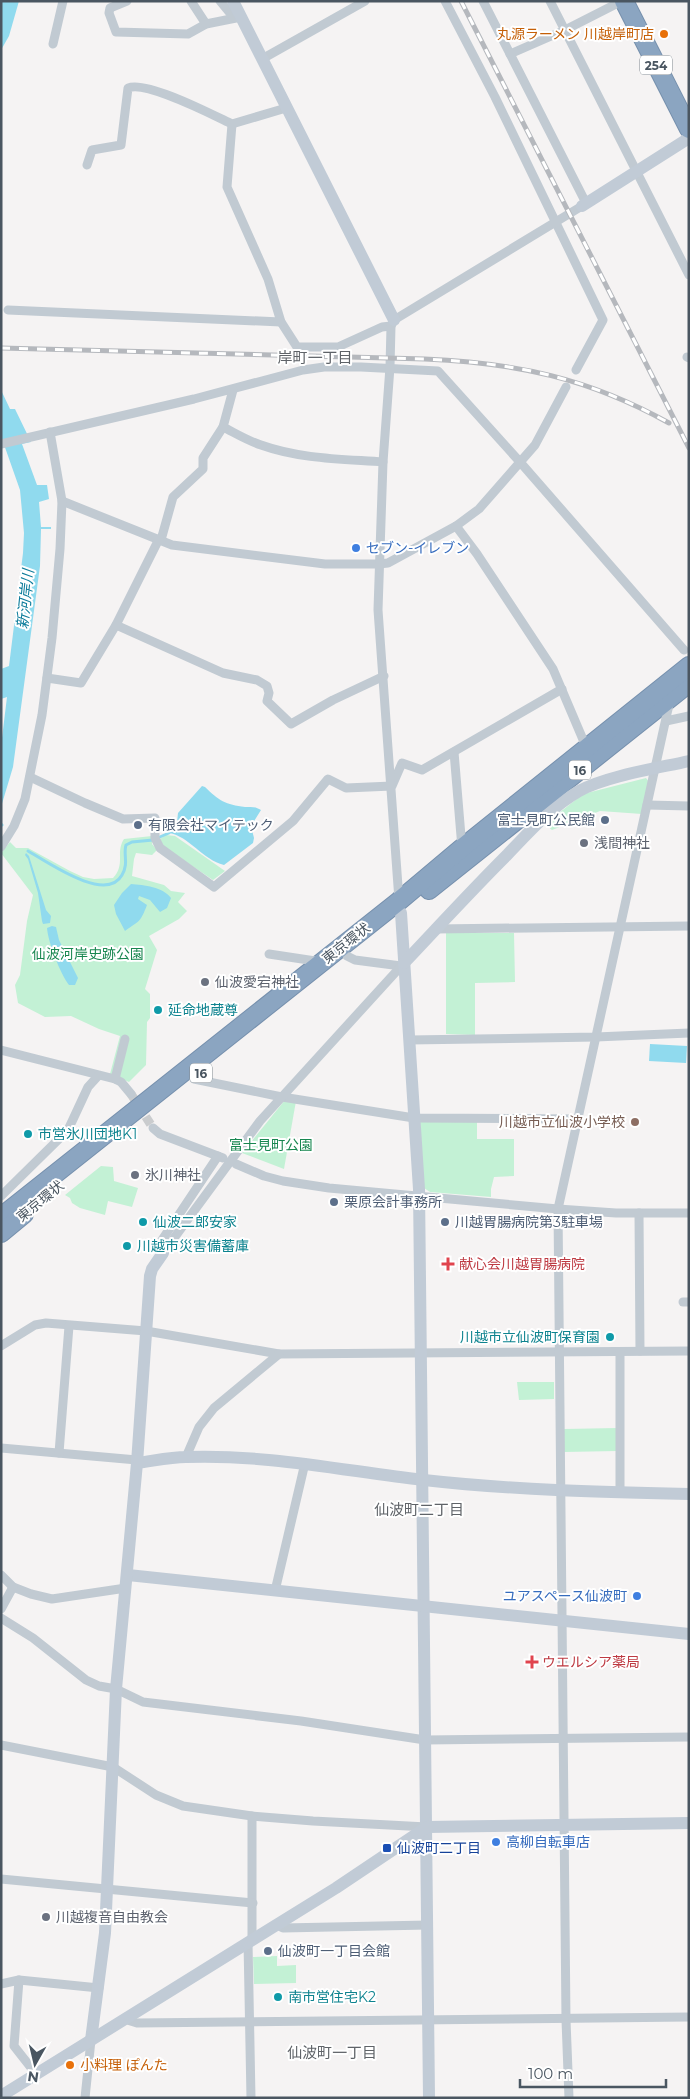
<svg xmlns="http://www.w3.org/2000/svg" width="690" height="2099" viewBox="0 0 690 2099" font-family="Montserrat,'Noto Sans JP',sans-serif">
<rect width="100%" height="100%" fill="#f5f3f3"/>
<!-- green -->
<g fill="#c3f1d5">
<polygon points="646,778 649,782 642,814 600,811 552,830 545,824 583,794"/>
<polygon points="166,835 175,836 225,871 213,880 164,847 160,839"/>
<path d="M152,836V844L157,850L152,855L136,853L134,859L132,876L164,885L171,891L185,893L178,902L187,911L179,919L149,936L157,950L145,989L150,994V1018L147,1022L146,1065L129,1082L110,1074L120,1036L99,1029L71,1016L45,1017L18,1003L15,985L20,975L27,921L33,895L1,853L10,842L16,848H28L70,871L83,877L94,879L113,878C126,864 115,853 124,839Z"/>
<polygon points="446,933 514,933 515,982 475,983 475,1035 446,1034"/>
<polygon points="285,1100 296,1101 284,1169 242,1153"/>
<polygon points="420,1122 477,1122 477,1139 514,1139 514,1176 494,1177 491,1189 491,1197 430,1192 424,1188"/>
<polygon points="101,1166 113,1167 114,1181 138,1188 132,1207 108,1201 105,1215 80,1208 72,1203 70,1198 65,1195"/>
<polygon points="517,1382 554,1382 554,1399 519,1400"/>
<polygon points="617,1428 617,1451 564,1452 564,1429"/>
<polygon points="277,1956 277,1966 296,1965 296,1983 254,1984 253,1957"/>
</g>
<!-- water -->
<g fill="#90daee">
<polygon points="2,1 19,1 9,36 1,50"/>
<polygon points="1,390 10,409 15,409 31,442 22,444 37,485 47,485 49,499 39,502 41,527 51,527 51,529 41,529 40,566 13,767 1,807 1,746 7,697 1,699 1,669 9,666 23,553 24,533 20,490 1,436"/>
<path d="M202,786L205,787C218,800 226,805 245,807C251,807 255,806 261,810L251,826L254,838L253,843L224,865C203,860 189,836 169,833L177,822L178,813Z"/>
<polygon points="26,853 29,856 46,910 51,916 50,923 43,924 42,921 38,893 28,859 25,855"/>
<path d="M131,884C144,885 163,887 171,898L167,908L160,912L150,900L139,896L138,899L147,905C140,923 140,920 125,931L116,914L114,905L122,893Z"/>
<path d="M52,926L56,927L59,940L78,978L75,985H69C60,973 48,942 47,928Z"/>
<polygon points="650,1044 687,1046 686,1063 649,1061"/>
</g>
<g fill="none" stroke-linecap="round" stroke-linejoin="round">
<!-- stream -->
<g stroke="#90daee" stroke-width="3">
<polyline points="1,824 2,825"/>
<path d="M28,851C46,861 106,904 122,875C129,863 123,855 126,845L132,842L153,840L169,833"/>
</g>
<!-- street-tunnel -->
<polyline stroke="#caccce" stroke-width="9" stroke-dasharray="9 4.5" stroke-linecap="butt" points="131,1094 153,1128"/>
<defs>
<g id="highway">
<polyline points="624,1 689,129"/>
<polyline points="429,890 689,683"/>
<polyline points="1,1217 399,901 462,848 689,666"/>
<polyline points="1,1233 24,1214"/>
</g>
</defs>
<!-- highway casing -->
<use href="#highway" stroke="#7690ad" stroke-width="20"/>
<!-- street -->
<g stroke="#c1cad2" stroke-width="9">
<polyline points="127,1 110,8 109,13 116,32 188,34 206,24 241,17"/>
<polyline points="191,1 206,24"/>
<polyline points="220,1 234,18"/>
<polyline points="445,1 495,97 603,320 576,370"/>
<polyline points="483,1 586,203"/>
<polyline points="550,1 689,275"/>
<polyline points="53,44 63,1"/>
<polyline points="510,54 565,30 622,1"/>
<polyline points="262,59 365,1"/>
<polyline points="232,124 227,187 268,279 281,322 297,347 338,347 382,327 391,326"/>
<path d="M87,165L92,150L121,145L128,88C146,80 213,115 232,124L286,108"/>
<polyline points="8,310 281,322"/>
<polyline points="687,357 689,358"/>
<path d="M223,427C235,433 248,441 261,445C300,459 342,459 383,462"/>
<polyline points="1,444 194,399 303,370 324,367 361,367 438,371 520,462 684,650"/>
<polyline points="62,501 172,545 325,564 379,564 388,563 456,526 479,509 535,445 566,387"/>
<polyline points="456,526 477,554 553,669 587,749"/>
<polyline points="161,540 173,497 203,469 203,458 223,427 233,390"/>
<polyline points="116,625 223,673 257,680 267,686 269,693 267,701 291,724 333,700 384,676"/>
<polyline points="47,678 81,683 116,625 159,539"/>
<polyline points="666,721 689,716"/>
<polyline points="454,752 462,848"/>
<polyline points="30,777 85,803 123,819 155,818 155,838 160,848 214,887 293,821 328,779 346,788 392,786 402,763 422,770 562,689"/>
<polyline points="647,805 689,806"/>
<polyline points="1,847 14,826 25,799 42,715 52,638 60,549 62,501 50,432"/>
<polyline points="399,900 378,610 383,462 390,367 391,326 394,320 582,206"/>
<polyline points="436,929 689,926"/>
<polyline points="269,954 322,962"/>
<polyline points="347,956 355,960 401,966"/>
<polyline points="409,1040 596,1037 689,1033"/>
<polyline points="1,1050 115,1079 121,1082 131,1094"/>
<polyline points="115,1079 125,1039"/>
<polyline points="194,1079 282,1097 414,1118 577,1119"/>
<polyline points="153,1128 160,1134 223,1158"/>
<polyline points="236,1164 264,1176 283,1181 329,1188 558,1209 616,1213 689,1213"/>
<polyline points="1,1196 68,1130 88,1087 98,1076"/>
<polyline points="639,1213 640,1351"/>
<polyline points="163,1253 260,1121 404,963"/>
<polyline points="163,1253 162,1240 218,1156"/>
<polyline points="683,1302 689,1302"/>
<polyline points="1,1346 35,1325 46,1323 146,1331 279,1354 689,1351"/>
<polyline points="620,1352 620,1493"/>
<polyline points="1,1448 137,1460"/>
<polyline points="59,1453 69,1326"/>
<polyline points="186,1457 199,1427 214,1408 279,1354"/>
<polyline points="1,1575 13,1587 31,1594 52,1599 126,1588"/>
<polyline points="275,1591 305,1463"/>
<polyline points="1,1609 13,1587"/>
<polyline points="1,1618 33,1638 86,1680 99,1686 116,1689 143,1702 301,1721 425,1740 689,1737"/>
<polyline points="1,1745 113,1767 156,1795 183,1806 252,1816 313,1821 427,1827"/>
<polyline points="252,1816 252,1940"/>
<polyline points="1,1879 253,1903"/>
<polyline points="277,1925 283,1928 428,1925"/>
<polyline points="248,1942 251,2098"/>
<polyline points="19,1980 14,2046 36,2074"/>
<polyline points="1,1984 19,1980 99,1988"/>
<polyline points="124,2019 137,2023 689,2017"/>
<polyline points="85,2098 91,2040"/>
<polyline points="569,2098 566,2020 558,1209 670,700"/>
</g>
<!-- secondary -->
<g stroke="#c1cbd6" stroke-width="12">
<polyline points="233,1 394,320"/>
<polyline points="582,206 689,138"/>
<polyline points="401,913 419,1189 429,2098"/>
<path d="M404,963C438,927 471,891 506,856C528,833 551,807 579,791C606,776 658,768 689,761"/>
<path d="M137,1463C153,1461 170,1457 186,1457C266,1454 345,1471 424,1480C512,1490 600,1492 689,1494"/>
<polyline points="128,1575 689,1634"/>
<polyline points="91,2040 105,1933 116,1689 137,1463 150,1276 152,1269 163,1253"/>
<polyline points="1,2096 336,1888 427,1827 689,1823"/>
</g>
<!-- highway -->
<use href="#highway" stroke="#8ba5c1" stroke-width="18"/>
<defs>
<g id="rail">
<polyline points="461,1 689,448"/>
<path d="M1,348L425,359C517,363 588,378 669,423"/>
</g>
</defs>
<!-- rail casing -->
<use href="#rail" stroke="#b5b8bd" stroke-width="5"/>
<!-- rail -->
<use href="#rail" stroke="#fff" stroke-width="3" stroke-dasharray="9" stroke-linecap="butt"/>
</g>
<!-- markers -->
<g fill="#e8710a" stroke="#fff" stroke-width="2">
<circle cx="664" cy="34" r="5"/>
<circle cx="70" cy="2065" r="5"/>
</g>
<g fill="#3f7fe0" stroke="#fff" stroke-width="2">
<circle cx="356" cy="548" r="5"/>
<circle cx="637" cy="1596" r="5"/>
<circle cx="496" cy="1842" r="5"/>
</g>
<g fill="#5c6f8a" stroke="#fff" stroke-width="2">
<circle cx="605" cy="820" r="5"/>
<circle cx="138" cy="825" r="5"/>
<circle cx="334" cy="1202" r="5"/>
<circle cx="445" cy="1222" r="5"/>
<circle cx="268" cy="1951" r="5"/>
</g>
<g fill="#6b7280" stroke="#fff" stroke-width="2">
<circle cx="584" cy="843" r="5"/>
<circle cx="205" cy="982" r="5"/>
<circle cx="135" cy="1175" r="5"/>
<circle cx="46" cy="1917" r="5"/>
</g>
<g fill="#0f9aa8" stroke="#fff" stroke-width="2">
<circle cx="158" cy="1010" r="5"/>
<circle cx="28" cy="1134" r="5"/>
<circle cx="143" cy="1222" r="5"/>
<circle cx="127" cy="1246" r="5"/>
<circle cx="610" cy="1337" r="5"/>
<circle cx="278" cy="1997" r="5"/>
</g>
<circle fill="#8d6e63" stroke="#fff" stroke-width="2" cx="635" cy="1122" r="5"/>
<g fill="#e0444e" stroke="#fff" stroke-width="2">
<path d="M445.5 1256.5h5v5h5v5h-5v5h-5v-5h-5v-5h5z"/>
<path d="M529.5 1654.5h5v5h5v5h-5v5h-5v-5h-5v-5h5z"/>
</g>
<rect fill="#1a4fb4" stroke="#fff" stroke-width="2" x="382" y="1843" width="10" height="10" rx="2.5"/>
<g text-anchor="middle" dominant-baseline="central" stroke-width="4" stroke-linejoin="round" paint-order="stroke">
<!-- shield labels -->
<g fill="#fff" stroke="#808990" stroke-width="1">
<rect x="640" y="55.5" width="32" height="19" rx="4"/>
<rect x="569" y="760.5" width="22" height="19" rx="4"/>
<rect x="190" y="1063.5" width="22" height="19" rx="4"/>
</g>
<g font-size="12" font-weight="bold" fill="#4a5661">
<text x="656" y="65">254</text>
<text x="580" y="770">16</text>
<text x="201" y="1073">16</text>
</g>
<!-- food labels -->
<g font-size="14" fill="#c56008" stroke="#fff" text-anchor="end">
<text x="654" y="34">丸源ラーメン 川越岸町店</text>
<text x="80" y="2065" text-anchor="start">小料理 ぽんた</text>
</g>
<!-- shop labels -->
<g font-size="14" fill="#366cbe" stroke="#fff" text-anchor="start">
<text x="366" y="548">セブン-イレブン</text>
<text x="627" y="1596" text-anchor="end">ユアスペース仙波町</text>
<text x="506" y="1842">高柳自転車店</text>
</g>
<!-- service labels -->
<g font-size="14" fill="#4e5e75" stroke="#fff" text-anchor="start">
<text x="595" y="820" text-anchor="end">富士見町公民館</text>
<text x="148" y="825">有限会社マイテック</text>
<text x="344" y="1202">栗原会計事務所</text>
<text x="455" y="1222">川越胃腸病院第3駐車場</text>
<text x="278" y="1951">仙波町一丁目会館</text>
</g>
<!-- worship labels -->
<g font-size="14" fill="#5b616d" stroke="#fff" text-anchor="start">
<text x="594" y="843">浅間神社</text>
<text x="215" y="982">仙波愛宕神社</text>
<text x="145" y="1175">氷川神社</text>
<text x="56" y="1917">川越複音自由教会</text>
</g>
<!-- street labels -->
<g font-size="14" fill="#4a5661" stroke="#fff">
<text transform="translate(346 943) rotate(-38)">東京環状</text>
<text transform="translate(40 1201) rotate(-39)">東京環状</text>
</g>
<!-- park labels -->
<g font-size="14" fill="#17864f" stroke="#fff">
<text x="88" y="954">仙波河岸史跡公園</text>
<text x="271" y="1145">富士見町公園</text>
</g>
<!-- culture labels -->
<g font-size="14" fill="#0d838f" stroke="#fff" text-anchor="start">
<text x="168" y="1010">延命地蔵尊</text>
<text x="38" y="1134">市営氷川団地K1</text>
<text x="153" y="1222">仙波二郎安家</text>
<text x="137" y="1246">川越市災害備蓄庫</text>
<text x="600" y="1337" text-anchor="end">川越市立仙波町保育園</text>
<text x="288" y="1997">南市営住宅K2</text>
</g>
<!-- education labels -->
<g font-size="14" fill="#785e54" stroke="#fff" text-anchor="end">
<text x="625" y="1122">川越市立仙波小学校</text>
</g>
<!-- health labels -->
<g font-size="14" fill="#be3a42" stroke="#fff" text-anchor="start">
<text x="459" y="1264">献心会川越胃腸病院</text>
<text x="542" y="1662">ウエルシア薬局</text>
</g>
<!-- transit labels -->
<g font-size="14" fill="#164399" stroke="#fff" text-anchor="start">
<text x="397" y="1848">仙波町二丁目</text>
</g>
<!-- neighbourhood labels -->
<g font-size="15" fill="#5f6368" stroke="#fff">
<text x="315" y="357">岸町一丁目</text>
<text x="419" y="1509">仙波町二丁目</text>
<text x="332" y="2052">仙波町一丁目</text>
</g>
<!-- water labels -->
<g font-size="15" font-style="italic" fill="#0c7c9b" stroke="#fff">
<text transform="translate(25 599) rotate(-84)">新河岸川</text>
</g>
</g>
<!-- border -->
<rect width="690" height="2099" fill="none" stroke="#4a5661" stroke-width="5"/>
<!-- north arrow -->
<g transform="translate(35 2064) rotate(188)" stroke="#ffffff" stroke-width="4" paint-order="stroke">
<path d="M0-4L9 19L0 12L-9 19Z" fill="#4a5661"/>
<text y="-8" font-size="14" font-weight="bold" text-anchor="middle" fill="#4a5661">N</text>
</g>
<!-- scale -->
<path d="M520 2079v8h146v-8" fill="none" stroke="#4a5661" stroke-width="2.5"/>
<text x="528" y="2079" font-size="15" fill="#4a5661" stroke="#ffffff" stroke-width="4" paint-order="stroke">100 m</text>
</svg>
